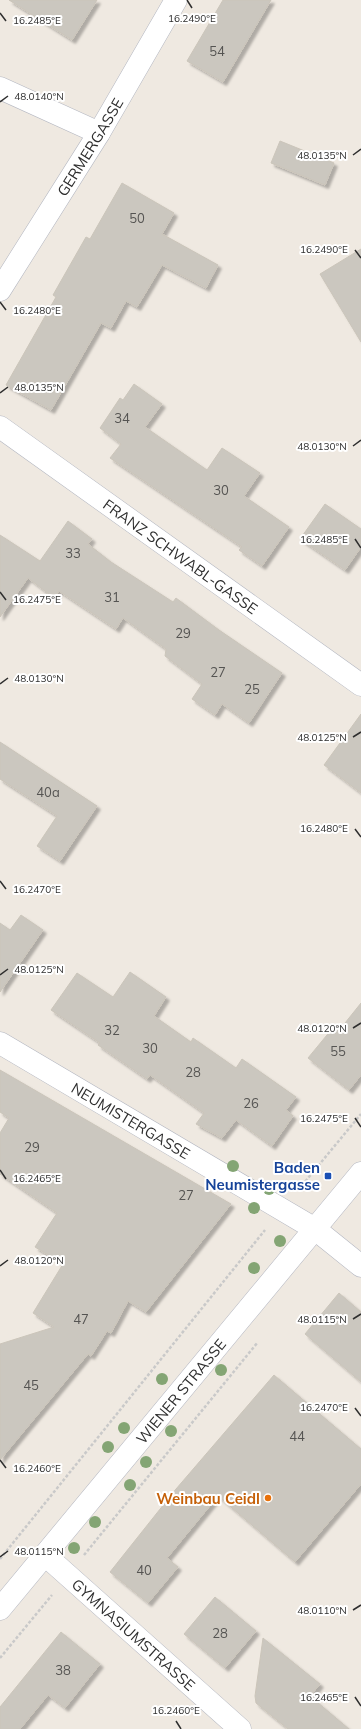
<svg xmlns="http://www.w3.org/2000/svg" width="361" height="1729" viewBox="0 0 361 1729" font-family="Mulish,sans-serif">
<defs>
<filter id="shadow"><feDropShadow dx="3.5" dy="3.5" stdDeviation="1" flood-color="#0004"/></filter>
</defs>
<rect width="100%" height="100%" fill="#efe9e1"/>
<!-- building -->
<g fill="#cbc7bf" stroke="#cbc5ba" filter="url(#shadow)">
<polygon points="9,0 97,0 72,40"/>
<polygon points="223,0 271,0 223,82 187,61"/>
<polygon points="280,141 334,163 325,185 271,163"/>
<polygon points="122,183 174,213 162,234 218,265 206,288 162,265 137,307 126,301 111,328 101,323 51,410 6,385 56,297 53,295 86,237 90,239"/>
<polygon points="361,249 361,342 320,274"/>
<polygon points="134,384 162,404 145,427 207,470 222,448 260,473 244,496 289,527 262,566 239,550 242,547 110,458 121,444 100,428 120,398 123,400"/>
<polygon points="325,504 361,529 361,547 345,570 300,539"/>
<polygon points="68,521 92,539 88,544 111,562 173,602 176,598 219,630 282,673 249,723 222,704 215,715 192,699 202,684 165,656 166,649 123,618 116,629 59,591 54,598 28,578 0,617 0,535 40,561"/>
<polygon points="361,714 361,793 324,765"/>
<polygon points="0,742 97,806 60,861 37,846 57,816 0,779"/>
<polygon points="21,915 43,930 0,992 0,923 10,930"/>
<polygon points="130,972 166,997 154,1016 191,1042 193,1038 236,1068 242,1059 296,1097 286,1110 293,1116 272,1146 236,1120 222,1138 196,1124 204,1113 150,1075 147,1079 98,1045 100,1043 51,1010 77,973 113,997"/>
<polygon points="361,1003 361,1075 349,1090 308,1058 336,1024 341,1028"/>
<polygon points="0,1070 231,1204 146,1312 128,1301 111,1333 107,1331 91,1356 88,1354 0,1460 0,1344 54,1327 33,1313 63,1264 35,1247 57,1213 0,1174 0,1133 9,1118 0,1112"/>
<polygon points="339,1293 361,1312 361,1382 305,1334"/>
<polygon points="274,1375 361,1449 361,1484 295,1562 218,1496 167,1558 178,1567 148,1603 110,1572 176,1489"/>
<polygon points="215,1597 256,1631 225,1668 184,1634"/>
<polygon points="61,1632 100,1664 65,1708 48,1695 20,1729 0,1729 0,1707"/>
<polygon points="263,1638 320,1684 310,1696 349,1729 288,1729 256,1703 255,1696"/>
</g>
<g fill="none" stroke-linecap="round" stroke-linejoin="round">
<defs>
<g id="minor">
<polyline points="0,88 99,133"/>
<path id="s1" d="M0,290L99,133L176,0"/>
<path id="s2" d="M0,427L361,685"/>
<path id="s3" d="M0,1043L315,1229L361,1266"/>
<path id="s4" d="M45,1555L240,1729"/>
<path id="s5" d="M0,1609L361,1173"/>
</g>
</defs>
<!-- minor casing -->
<use href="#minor" stroke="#b4b7c1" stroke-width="23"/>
<!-- path -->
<g stroke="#c9c9c9" stroke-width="2.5" stroke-dasharray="3 2" stroke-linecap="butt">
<polyline points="299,1189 361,1114"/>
<polyline points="84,1555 258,1342"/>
<polyline points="0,1559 265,1230"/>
<polyline points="0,1658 52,1595"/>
</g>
<!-- minor -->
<use href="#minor" stroke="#fff" stroke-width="22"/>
</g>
<!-- trees -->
<g fill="#84a574">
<circle cx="233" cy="1166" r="6"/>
<circle cx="269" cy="1189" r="6"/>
<circle cx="254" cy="1208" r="6"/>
<circle cx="280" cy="1241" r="6"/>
<circle cx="254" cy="1268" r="6"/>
<circle cx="221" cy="1370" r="6"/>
<circle cx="162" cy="1379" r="6"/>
<circle cx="124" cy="1428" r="6"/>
<circle cx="171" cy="1431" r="6"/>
<circle cx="108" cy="1447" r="6"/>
<circle cx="146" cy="1462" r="6"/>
<circle cx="130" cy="1485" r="6"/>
<circle cx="95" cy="1522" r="6"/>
<circle cx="74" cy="1548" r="6"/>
</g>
<!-- ticks -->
<path fill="none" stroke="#2e2e2e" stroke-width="1.5" d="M187,0L192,8M0,13L6,21M0,102L8,96M353,155L361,149M355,250L361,258M0,302L6,310M0,393L8,387M353,446L361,440M355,539L361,548M0,592L6,600M0,684L8,678M353,737L361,732M355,829L361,837M0,881L6,889M0,975L8,969M353,1028L361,1023M355,1118L361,1127M0,1170L6,1179M0,1266L8,1260M353,1319L361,1314M355,1408L361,1416M0,1460L6,1468M0,1557L8,1551M353,1610L361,1605M355,1697L361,1706M176,1721L181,1729"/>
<!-- markers -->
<rect fill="#1a4fb4" stroke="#fff" stroke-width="1.5" x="324" y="1172" width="8" height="8" rx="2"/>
<circle fill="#e8710a" stroke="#fff" stroke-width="1.5" cx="268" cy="1498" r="4"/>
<g text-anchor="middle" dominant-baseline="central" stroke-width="4" stroke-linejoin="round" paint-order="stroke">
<!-- number labels -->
<g font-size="13" fill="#555452">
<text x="217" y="51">54</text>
<text x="137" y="218">50</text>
<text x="122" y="418">34</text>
<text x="221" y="490">30</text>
<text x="73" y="553">33</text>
<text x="112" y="597">31</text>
<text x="183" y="633">29</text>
<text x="218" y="672">27</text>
<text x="252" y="689">25</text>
<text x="48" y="792">40a</text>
<text x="112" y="1030">32</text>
<text x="150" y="1048">30</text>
<text x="338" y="1051">55</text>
<text x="193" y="1072">28</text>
<text x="251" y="1103">26</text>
<text x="32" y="1147">29</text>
<text x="186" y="1195">27</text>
<text x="81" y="1319">47</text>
<text x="31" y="1385">45</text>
<text x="297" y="1436">44</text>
<text x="144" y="1570">40</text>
<text x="220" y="1633">28</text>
<text x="63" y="1670">38</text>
</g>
<!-- street labels -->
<g font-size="15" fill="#2e2e2e" stroke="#fff">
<text stroke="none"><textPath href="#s1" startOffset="169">GERMERGASSE</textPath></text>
<text stroke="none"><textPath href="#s2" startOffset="222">FRANZ SCHWABL-GASSE</textPath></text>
<text stroke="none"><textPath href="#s3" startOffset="152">NEUMISTERGASSE</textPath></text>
<text stroke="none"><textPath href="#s5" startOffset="283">WIENER STRASSE</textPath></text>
<text stroke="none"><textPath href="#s4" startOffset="119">GYMNASIUMSTRASSE</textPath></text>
</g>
<!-- transit labels -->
<g font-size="15" font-weight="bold" fill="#164399" stroke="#fff" text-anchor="end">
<text x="320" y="1167">Baden<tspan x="320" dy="17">Neumistergasse</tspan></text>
</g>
<!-- food labels -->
<g font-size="15" font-weight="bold" fill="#c56008" stroke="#fff" text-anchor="end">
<text x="260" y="1498">Weinbau Ceidl</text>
</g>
</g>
<g font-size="10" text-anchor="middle" fill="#2e2e2e" stroke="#fff" stroke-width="4" stroke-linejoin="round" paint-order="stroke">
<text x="192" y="22">16.2490°E</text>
<text x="37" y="24">16.2485°E</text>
<text x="39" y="100">48.0140°N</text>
<text x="322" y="159">48.0135°N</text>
<text x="324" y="253">16.2490°E</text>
<text x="37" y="314">16.2480°E</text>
<text x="39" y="391">48.0135°N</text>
<text x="322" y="450">48.0130°N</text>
<text x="324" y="543">16.2485°E</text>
<text x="37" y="603">16.2475°E</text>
<text x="39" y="682">48.0130°N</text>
<text x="322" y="741">48.0125°N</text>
<text x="324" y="832">16.2480°E</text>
<text x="37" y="893">16.2470°E</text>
<text x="39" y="973">48.0125°N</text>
<text x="322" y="1032">48.0120°N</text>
<text x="324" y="1122">16.2475°E</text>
<text x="37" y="1182">16.2465°E</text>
<text x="39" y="1264">48.0120°N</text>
<text x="322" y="1323">48.0115°N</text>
<text x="324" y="1411">16.2470°E</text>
<text x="37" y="1472">16.2460°E</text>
<text x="39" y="1555">48.0115°N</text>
<text x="322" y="1614">48.0110°N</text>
<text x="324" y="1701">16.2465°E</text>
<text x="176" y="1714">16.2460°E</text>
</g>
</svg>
